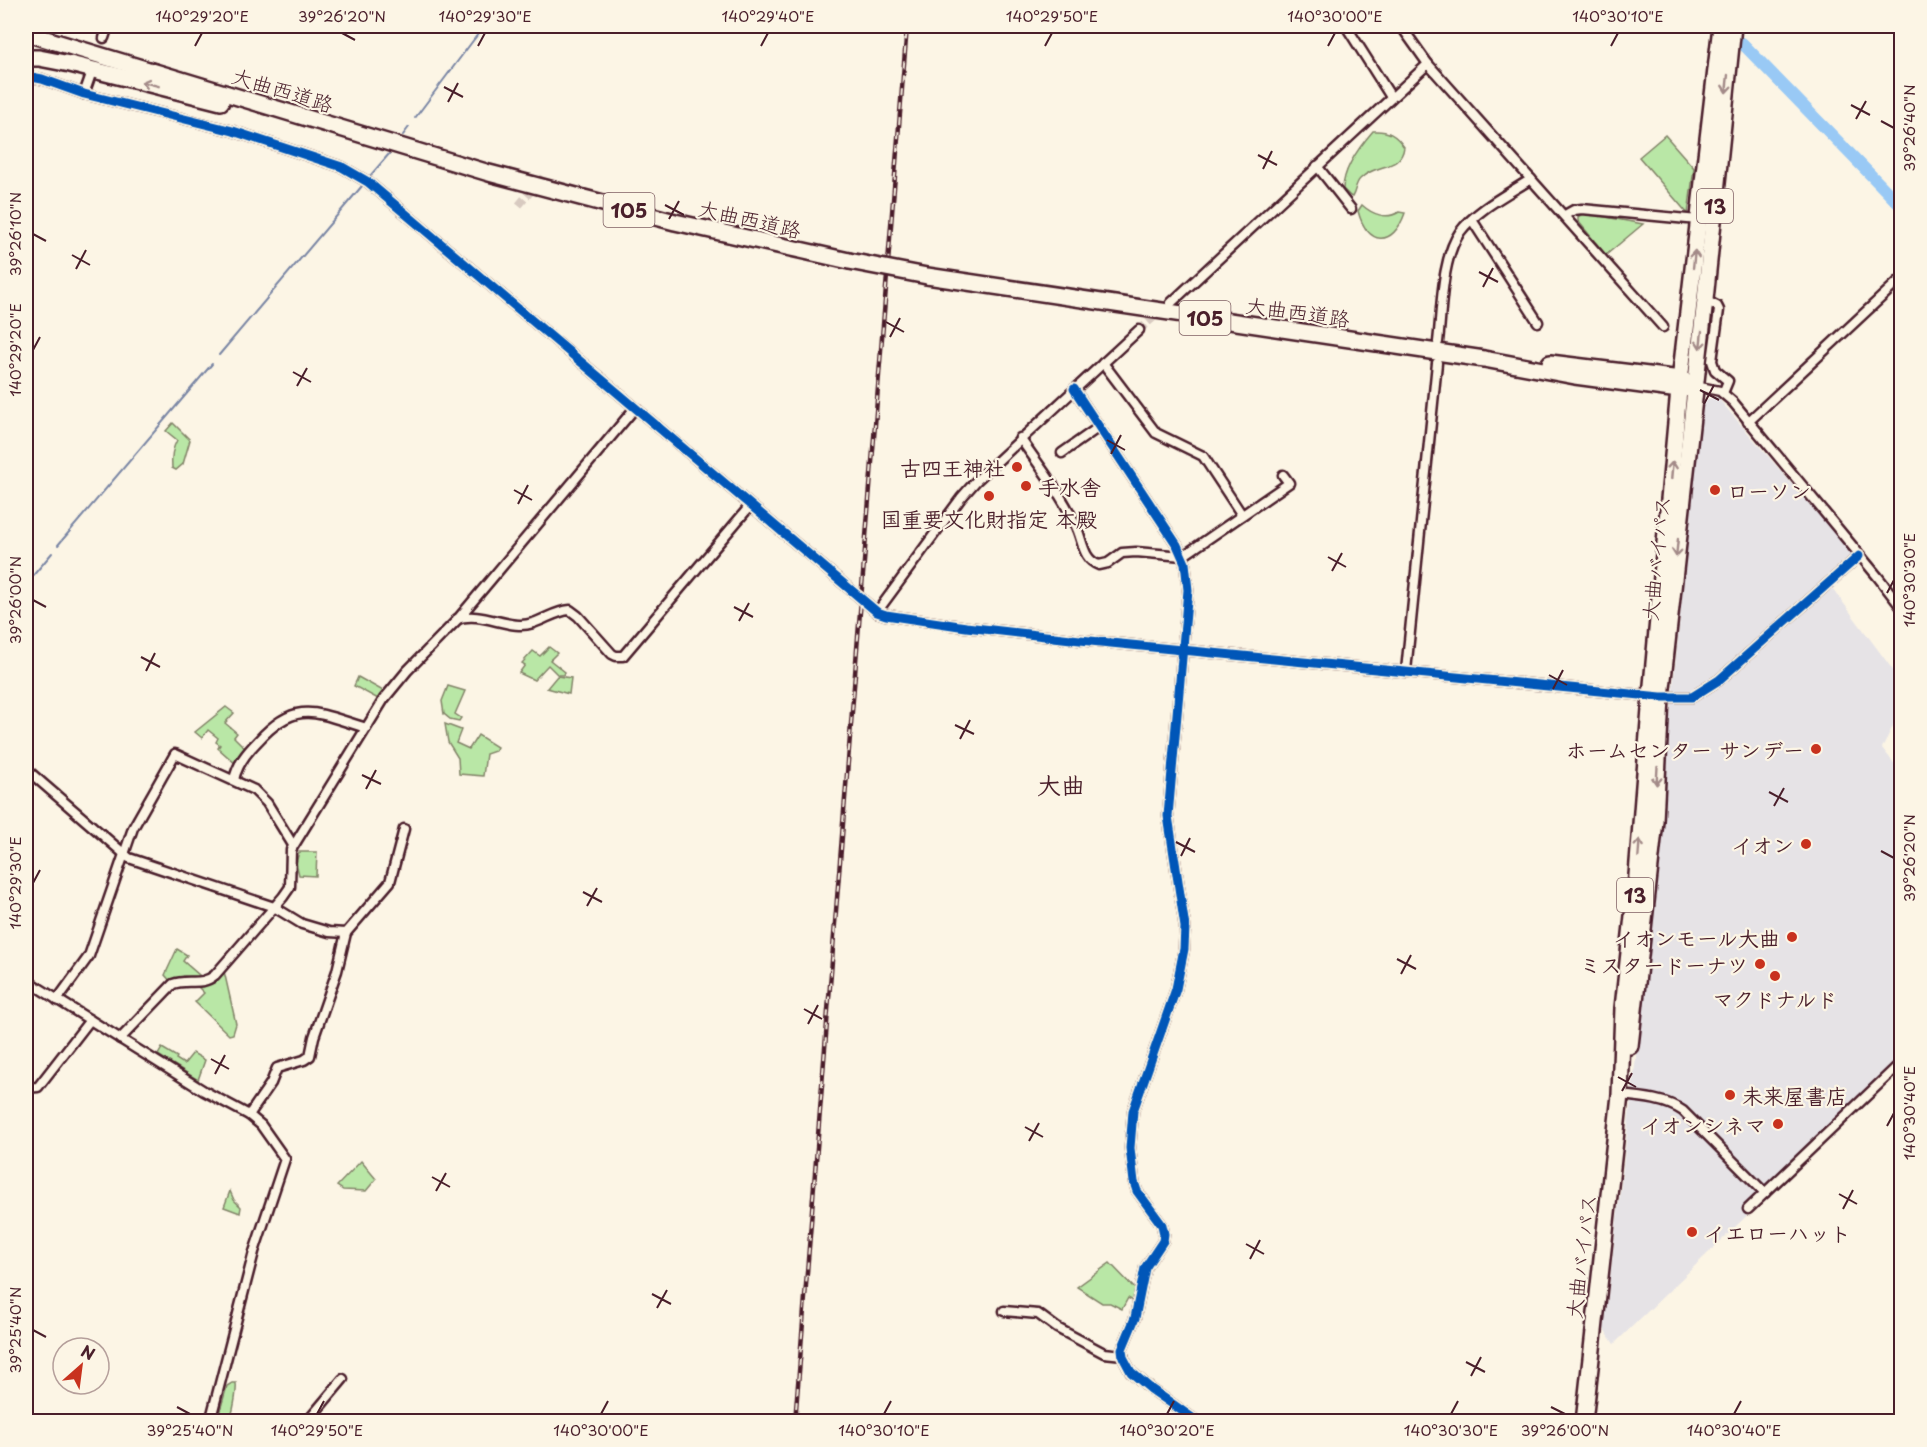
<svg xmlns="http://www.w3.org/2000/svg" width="1927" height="1447" viewBox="0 0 1927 1447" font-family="'Playpen Sans','Klee One',sans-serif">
<rect width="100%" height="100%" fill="#fcf5e5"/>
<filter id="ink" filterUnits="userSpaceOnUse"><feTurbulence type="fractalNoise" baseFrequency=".0167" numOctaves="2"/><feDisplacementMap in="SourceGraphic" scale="12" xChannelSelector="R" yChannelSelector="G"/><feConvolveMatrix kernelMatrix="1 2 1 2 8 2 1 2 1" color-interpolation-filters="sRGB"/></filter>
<g filter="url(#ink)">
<!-- built -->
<polygon fill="#e6e3e6" points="1717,397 1859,562 1833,589 1901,681 1901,715 1896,720 1882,748 1901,772 1901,1058 1758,1194 1763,1200 1614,1344 1604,1329 1638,1040 1701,405 1707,399"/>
<!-- green -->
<g fill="#b9e7a6" stroke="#828368" stroke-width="1.5">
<path d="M1373,131C1388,130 1396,135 1404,147C1401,171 1375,163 1360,179C1355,184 1356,191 1352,197L1350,196L1343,189C1343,169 1360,146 1373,131Z"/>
<polygon points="1665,135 1694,168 1688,214 1639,157"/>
<path d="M1362,205C1372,214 1386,220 1399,212L1405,213C1393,248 1367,246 1358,211Z"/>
<polygon points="1584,213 1643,224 1606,255 1578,221 1578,217"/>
<path d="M173,423L190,440L183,464L176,470L172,468C171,458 172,449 177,440L166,431Z"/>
<polygon points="549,647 557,653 550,660 565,672 564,675 558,675 548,665 534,680 519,673 525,665 522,663 533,651 540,656"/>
<polygon points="557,676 571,678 569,694 547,688"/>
<polygon points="358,677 385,692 380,700 354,686"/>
<polygon points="448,686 465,691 455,714 461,718 459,721 450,719 444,714 442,701"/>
<polygon points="226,707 234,713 225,723 237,733 234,737 245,748 236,764 218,748 220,745 216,742 218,738 208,730 202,738 195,732"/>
<polygon points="445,724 461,730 456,743 469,749 478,735 497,747 495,751 486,754 483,776 459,774 458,758 448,742"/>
<polygon points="299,852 317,852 316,876 299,875 296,863"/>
<polygon points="177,949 187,955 183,961 199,975 197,978 184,976 172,983 165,975"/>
<polygon points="224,971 236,1024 233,1034 229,1035 195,1002 204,993 197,986 212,983"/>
<polygon points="162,1048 177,1057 176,1059 184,1064 193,1053 205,1060 198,1080 158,1055"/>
<polygon points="361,1161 376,1179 366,1191 343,1190 337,1186"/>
<polygon points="230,1191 234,1200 241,1207 240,1213 224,1207"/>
<polygon points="1110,1263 1137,1291 1135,1302 1128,1298 1122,1309 1110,1303 1102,1303 1077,1287"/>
<path d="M232,1383H236C237,1391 233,1415 229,1421H217L227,1386Z"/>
</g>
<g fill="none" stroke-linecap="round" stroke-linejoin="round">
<!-- stream -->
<g stroke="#7985a4" stroke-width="2">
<polyline points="415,118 484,26"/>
<polyline points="403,135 409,127"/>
<polyline points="370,176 389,154"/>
<polyline points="219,355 362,186"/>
<polyline points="58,545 212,364"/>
<polyline points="26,584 52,553"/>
</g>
<!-- river -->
<polyline stroke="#99c9f5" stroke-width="12" points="1742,43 1902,207"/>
<!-- street-tunnel -->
<g stroke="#d8cac0" stroke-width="8" stroke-dasharray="8 4" stroke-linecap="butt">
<polyline points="519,205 543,177"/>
<polyline points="1139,330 1161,311"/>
</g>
<defs>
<g id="street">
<polyline points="1346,26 1391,97"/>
<polyline points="1401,26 1428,64 1663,327"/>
<polyline points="104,38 108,26"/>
<polyline points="26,76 42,79 84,94 233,131 342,167 368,182 877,612 886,615 966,627 1080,640 1661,697 1692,697 1719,680 1859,556"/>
<polyline points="84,94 90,77"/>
<polyline points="1317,166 1351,209"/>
<polyline points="1565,215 1574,210 1582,209 1698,220"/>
<polyline points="1472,220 1538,322"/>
<polyline points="1705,300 1717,306 1719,310 1712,361 1715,370 1728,381 1723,393"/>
<polyline points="1171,303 1428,64"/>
<path d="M1438,342C1442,309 1441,260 1460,232C1477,209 1508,194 1531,179"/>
<polyline points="1103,363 1156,433 1203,456 1242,515"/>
<polyline points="1695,386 1720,391 1733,402 1878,577 1902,608"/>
<polyline points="1074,389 1177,545 1185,563 1188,590 1168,816 1185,927 1184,949 1176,989 1133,1111 1130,1148 1134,1182 1137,1191 1162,1225 1164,1234 1163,1241 1145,1268 1135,1318 1122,1349 1123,1357 1131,1372 1151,1389 1198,1422"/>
<polyline points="1748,422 1902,278"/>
<path d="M1020,438C1040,467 1065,498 1078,531C1083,544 1084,560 1099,565L1108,563L1122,553L1136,552L1183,556L1289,483L1283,475"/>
<polyline points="1062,453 1099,427"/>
<polyline points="877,612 961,498 976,481 1139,330"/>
<path d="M457,619C478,612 498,624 519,625C538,626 552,611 570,610L578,616L612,654L616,656H623L750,506"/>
<polyline points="1406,671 1437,363"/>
<polyline points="26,769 129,858 274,907 302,924 329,932 346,933"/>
<path d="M234,780C237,764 247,752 258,741C297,698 317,713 366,728"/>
<polyline points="26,980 204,1091 249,1115 261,1125 285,1159 254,1252 210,1422"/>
<polyline points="57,1000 89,956 133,828 175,754 254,790 267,803 293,845"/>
<path d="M120,1039L173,984C188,978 201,987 215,975L283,897L290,887L291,850L384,699L407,671L457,620L635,408"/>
<polyline points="26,1088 38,1087 90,1020"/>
<path d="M1620,1095C1641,1097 1666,1099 1683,1111L1765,1193"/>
<polyline points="249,1115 271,1083 277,1068 304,1060 310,1056 314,1037 337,971 346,933 390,882 404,829"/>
<polyline points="1748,1209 1902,1062"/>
<polyline points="1004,1311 1038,1314 1057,1328 1104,1353 1123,1355"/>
<polyline points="307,1422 343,1379"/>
</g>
<g id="highway">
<polyline points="26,33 489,173 675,222 849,261"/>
<polyline points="26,58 39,58 70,64 221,102"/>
<polyline points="927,276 1484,359 1575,376 1679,390 1689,388"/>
<polyline points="1550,363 1681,379 1689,383"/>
<polyline points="1630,1046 1655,821 1661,697 1705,300 1733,26"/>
<polyline points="1584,1422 1620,1095 1623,1008 1636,888 1651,696 1679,390 1721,26"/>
</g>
</defs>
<!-- street casing -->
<use href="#street" stroke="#4a1f2b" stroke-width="13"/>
<!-- highway casing -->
<use href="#highway" stroke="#4a1f2b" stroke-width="20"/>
<!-- street -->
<use href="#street" stroke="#fcf5e5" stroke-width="8"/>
<!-- highway -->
<use href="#highway" stroke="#fcf5e5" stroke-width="15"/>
<defs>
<polyline id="rail" points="795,1422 907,26"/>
</defs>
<!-- rail casing -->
<use href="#rail" stroke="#4a1f2b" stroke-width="4.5"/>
<!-- rail -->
<use href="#rail" stroke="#fcf5e5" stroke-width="2" stroke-dasharray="7" stroke-linecap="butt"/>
<defs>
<polyline id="highway-bridge" points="849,261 927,276"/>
</defs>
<!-- highway-bridge casing -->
<use href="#highway-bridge" stroke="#4a1f2b" stroke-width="20" stroke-linecap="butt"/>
<!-- highway-bridge -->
<use href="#highway-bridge" stroke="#fcf5e5" stroke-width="15"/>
<defs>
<g id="cycleway">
<polyline points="26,76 42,79 84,94 233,131 342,167 368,182 877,612 886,615 966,627 1080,640 1661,697 1692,697 1719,680 1859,556"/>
<polyline points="1074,389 1177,545 1185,563 1188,590 1168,816 1185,927 1184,949 1176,989 1133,1111 1130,1148 1134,1182 1137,1191 1162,1225 1164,1234 1163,1241 1145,1268 1135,1318 1122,1349 1123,1357 1131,1372 1151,1389 1198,1422"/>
</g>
</defs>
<!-- cycleway casing -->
<use href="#cycleway" stroke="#fcf5e5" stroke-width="13"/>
<!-- cycleway -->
<use href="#cycleway" stroke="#0057b8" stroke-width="9"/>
</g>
<!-- one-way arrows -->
<defs><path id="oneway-shaft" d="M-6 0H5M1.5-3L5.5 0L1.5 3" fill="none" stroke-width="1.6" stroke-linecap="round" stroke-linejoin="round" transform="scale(1.5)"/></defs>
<g stroke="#a38a88">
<use href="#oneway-shaft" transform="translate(150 84) rotate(-166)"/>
<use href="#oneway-shaft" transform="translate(1727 84) rotate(96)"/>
<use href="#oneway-shaft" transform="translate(1694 259) rotate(-84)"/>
<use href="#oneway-shaft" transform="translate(1701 340) rotate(96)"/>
<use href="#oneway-shaft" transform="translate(1672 470) rotate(-85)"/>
<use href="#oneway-shaft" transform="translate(1677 548) rotate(96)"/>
<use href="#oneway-shaft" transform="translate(1657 776) rotate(93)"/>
<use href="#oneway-shaft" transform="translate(1639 848) rotate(-86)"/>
</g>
</g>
<!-- ticks -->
<path fill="none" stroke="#4a1f2b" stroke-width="2" d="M342,33L355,40M195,46L202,33M478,46L485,33M761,46L768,33M1045,46L1052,33M1328,46L1335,33M1611,46L1618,33M444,87L463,97M448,102L458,83M1851,105L1870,115M1856,119L1866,101M1881,121L1894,128M1258,155L1277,165M1263,169L1272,151M665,205L684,215M669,219L679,201M33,234L46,241M72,255L90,265M76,269L86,250M1479,272L1498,282M1483,287L1493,268M886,322L904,332M890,337L900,318M33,350L40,337M293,372L311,382M297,386L307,368M1700,390L1719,400M1704,404L1714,385M1107,440L1125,450M1111,454L1121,435M514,490L532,500M518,504L528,485M1328,557L1346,567M1332,571L1342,553M1887,593L1894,580M33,600L46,607M734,607L753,617M739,621L749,603M141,657L160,667M146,671L155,653M1549,675L1567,685M1553,689L1563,670M955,725L974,734M960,739L970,720M362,775L381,784M366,789L376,770M1769,792L1788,802M1774,806L1784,788M1176,842L1195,852M1881,851L1894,858M1181,856L1190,838M33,883L40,870M583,892L602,902M587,906L597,888M1397,959L1416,969M1401,974L1411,955M804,1009L822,1019M808,1024L818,1005M211,1059L229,1069M215,1074L225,1055M1618,1077L1636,1087M1622,1091L1632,1073M1887,1126L1894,1113M1025,1127L1043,1137M1029,1141L1039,1123M432,1177L450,1187M436,1191L446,1173M1839,1194L1857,1204M1843,1209L1853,1190M1246,1244L1264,1254M1250,1259L1260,1240M652,1294L671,1304M657,1308L667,1290M33,1330L46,1337M1466,1362L1485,1372M1471,1376L1481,1357M177,1407L190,1414M1551,1407L1565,1414M317,1414L324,1401M601,1414L608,1401M884,1414L891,1401M1167,1414L1174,1401M1451,1414L1458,1401M1734,1414L1741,1401"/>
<!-- markers -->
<g fill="#c8321e" stroke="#fcf5e5" stroke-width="2">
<circle cx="1017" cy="467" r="6"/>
<circle cx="1026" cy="486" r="6"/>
<circle cx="1715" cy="490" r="6"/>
<circle cx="989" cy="496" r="6"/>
<circle cx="1816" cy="749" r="6"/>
<circle cx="1806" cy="844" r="6"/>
<circle cx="1792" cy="937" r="6"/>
<circle cx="1760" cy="964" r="6"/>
<circle cx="1775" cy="976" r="6"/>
<circle cx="1730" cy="1095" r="6"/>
<circle cx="1778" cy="1124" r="6"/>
<circle cx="1692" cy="1232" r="6"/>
</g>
<g text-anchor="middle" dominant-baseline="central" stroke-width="4.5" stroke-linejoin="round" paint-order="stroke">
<!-- shield labels -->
<g fill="#fcf5e5" stroke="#7f5f63" stroke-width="1.5">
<rect x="1697" y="189" width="36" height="34" rx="4.5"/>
<rect x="603.5" y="193" width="51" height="34" rx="4.5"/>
<rect x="1179.5" y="301" width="51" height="34" rx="4.5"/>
<rect x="1617" y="878" width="36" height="34" rx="4.5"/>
</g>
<g font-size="20" font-weight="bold" fill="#4a1f2b">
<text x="1715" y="206">13</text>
<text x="629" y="210">105</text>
<text x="1205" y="318">105</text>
<text x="1635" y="895">13</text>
</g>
<!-- street labels -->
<g font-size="21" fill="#4a1f2b" stroke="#fcf5e5">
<text transform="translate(283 89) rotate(17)">大曲西道路</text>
<text transform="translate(750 218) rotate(13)">大曲西道路</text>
<text transform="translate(1298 311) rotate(8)">大曲西道路</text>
<text transform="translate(1655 558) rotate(-84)">大曲バイパス</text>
<text transform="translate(1580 1256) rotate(-83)">大曲バイパス</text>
</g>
<!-- poi labels -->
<g font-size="21" font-weight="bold" fill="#4a1f2b" stroke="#fcf5e5" text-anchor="end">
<text x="1005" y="467">古四王神社</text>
<text x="1038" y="486" text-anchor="start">手水舎</text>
<text x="1727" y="490" text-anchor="start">ローソン</text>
<text x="989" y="518" text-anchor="middle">国重要文化財指定 本殿</text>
<text x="1804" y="749">ホームセンター サンデー</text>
<text x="1794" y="844">イオン</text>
<text x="1780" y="937">イオンモール大曲</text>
<text x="1748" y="964">ミスタードーナツ</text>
<text x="1775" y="998" text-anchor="middle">マクドナルド</text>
<text x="1742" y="1095" text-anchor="start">未来屋書店</text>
<text x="1766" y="1124">イオンシネマ</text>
<text x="1704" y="1232" text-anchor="start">イエローハット</text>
</g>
<!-- quarter labels -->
<g font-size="24" font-weight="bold" fill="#4a1f2b" stroke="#fcf5e5">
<text x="1061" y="784">大曲</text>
</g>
</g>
<!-- margin -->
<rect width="1927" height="1447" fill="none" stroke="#fcf5e5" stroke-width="66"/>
<!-- north arrow -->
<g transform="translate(81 1366) rotate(28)"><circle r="28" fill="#fcf5e5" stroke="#b59f9b" stroke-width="1.5"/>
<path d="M0-4.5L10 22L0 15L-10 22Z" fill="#c8321e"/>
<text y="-9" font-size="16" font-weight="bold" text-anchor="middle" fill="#4a1f2b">N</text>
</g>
<rect x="33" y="33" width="1861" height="1381" fill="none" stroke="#4a1f2b" stroke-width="2"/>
<g font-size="15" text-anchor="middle" fill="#4a1f2b">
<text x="202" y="22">140°29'20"E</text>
<text x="342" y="22">39°26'20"N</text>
<text x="485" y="22">140°29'30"E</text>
<text x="768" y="22">140°29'40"E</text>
<text x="1052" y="22">140°29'50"E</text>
<text x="1335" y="22">140°30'00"E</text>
<text x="1618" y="22">140°30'10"E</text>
<text transform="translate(1910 128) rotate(-90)" y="5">39°26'40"N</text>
<text transform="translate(16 234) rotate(-90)" y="5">39°26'10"N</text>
<text transform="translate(16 350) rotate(-90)" y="5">140°29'20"E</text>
<text transform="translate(1910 580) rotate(-90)" y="5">140°30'30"E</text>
<text transform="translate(16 600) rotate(-90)" y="5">39°26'00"N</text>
<text transform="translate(1910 858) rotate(-90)" y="5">39°26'20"N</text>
<text transform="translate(16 883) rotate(-90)" y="5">140°29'30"E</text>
<text transform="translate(1910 1113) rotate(-90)" y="5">140°30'40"E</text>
<text transform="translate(16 1330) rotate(-90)" y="5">39°25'40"N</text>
<text x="190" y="1436">39°25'40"N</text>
<text x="317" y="1436">140°29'50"E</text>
<text x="601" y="1436">140°30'00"E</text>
<text x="884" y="1436">140°30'10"E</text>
<text x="1167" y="1436">140°30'20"E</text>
<text x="1451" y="1436">140°30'30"E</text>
<text x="1565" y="1436">39°26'00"N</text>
<text x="1734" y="1436">140°30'40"E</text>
</g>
</svg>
